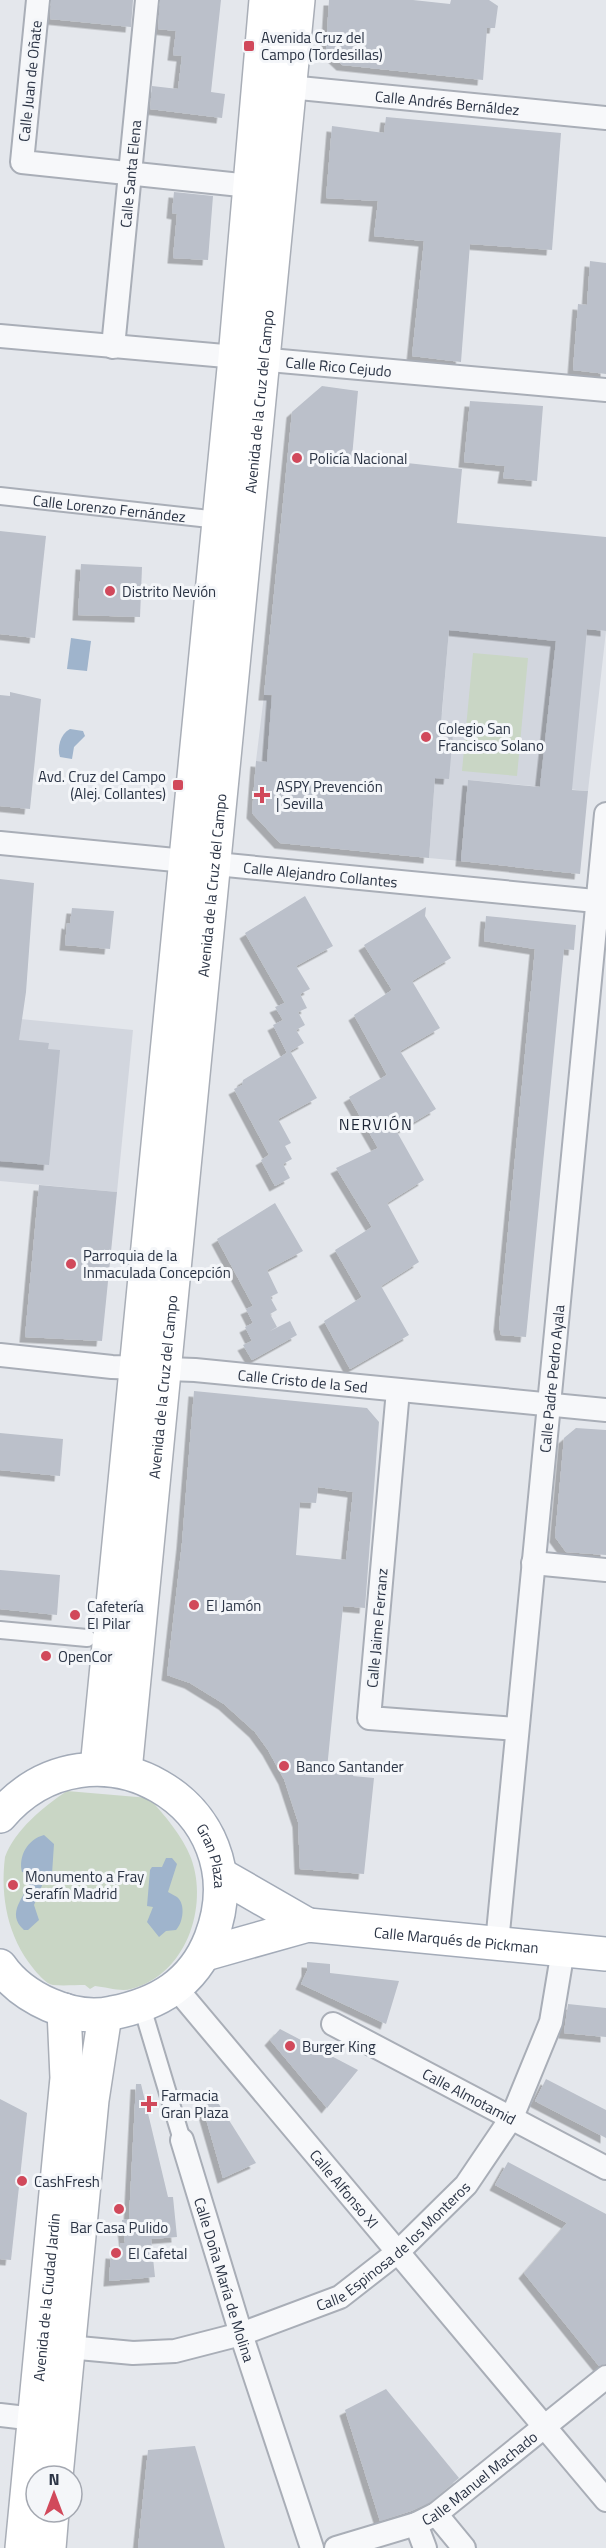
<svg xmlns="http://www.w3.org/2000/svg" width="606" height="2548" viewBox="0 0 606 2548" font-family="'Titillium Web',sans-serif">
<defs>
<filter id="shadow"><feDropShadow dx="-5.5" dy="5.5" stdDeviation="0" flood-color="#0004"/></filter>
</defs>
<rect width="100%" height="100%" fill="#e4e7ec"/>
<!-- built -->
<g fill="#d2d6de">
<polygon points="450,617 606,631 588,791 468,780 461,861 429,858 435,778 256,761 264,695 442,713"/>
<polygon points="0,1017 133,1030 117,1192 0,1181"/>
</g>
<!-- green -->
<g fill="#c9d6c5">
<polygon points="473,653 528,658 517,776 462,771"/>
<path d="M67,1791L149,1798C165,1816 182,1835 191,1858C209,1907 186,1975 131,1989C121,1992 106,1987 95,1986L90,1989L85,1985C75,1985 63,1986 53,1985C46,1984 37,1973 33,1968C8,1937 0,1897 5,1857C15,1830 43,1807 67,1791Z"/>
</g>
<!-- water -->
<g fill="#9fb4cc">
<polygon points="71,638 91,641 87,671 67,669"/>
<path d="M70,729L83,731L85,736L74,747L72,759L60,757C57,748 60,734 70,729Z"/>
<path d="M44,1835L54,1844L52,1874L43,1883L34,1905L39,1920L28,1930H24C5,1913 25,1897 31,1880L27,1873L22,1872C18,1856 28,1839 44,1835Z"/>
<path d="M166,1858H172L177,1864L168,1892C171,1894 174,1895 177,1897C186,1904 183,1923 176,1930L166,1931L159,1937L147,1922L153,1907L147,1906L150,1870L152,1867H162Z"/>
</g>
<!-- building -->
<g fill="#bbc0ca" fill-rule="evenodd" filter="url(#shadow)">
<polygon points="51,0 133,0 131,27 50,19"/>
<polygon points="160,0 221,0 211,92 225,94 222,118 150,109 152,86 178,89 182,56 173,55 176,31 158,29"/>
<polygon points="329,0 413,0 450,4 451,0 489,0 498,6 495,28 487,28 483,80 342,65 326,50"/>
<polygon points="386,117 561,133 552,250 470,244 461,362 412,356 424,241 374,236 378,201 326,198 332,126 384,133"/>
<polygon points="174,192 213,196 208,260 173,258 177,214 172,213"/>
<polygon points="590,261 606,263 606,374 573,370 578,304 587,305"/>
<polygon points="322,386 358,391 352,457 462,469 457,523 606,537 606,631 587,629 572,790 588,791 580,874 461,861 468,780 540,787 556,641 449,630 441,722 454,723 449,779 435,778 429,858 280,843 252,813 256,761 267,762 272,695 264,695 292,412"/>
<polygon points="470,401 543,406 537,481 503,478 505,466 464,462"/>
<polygon points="0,531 46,536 35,638 0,634"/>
<polygon points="81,564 142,567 140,617 78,615"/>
<polygon points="10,692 41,699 30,809 0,806 0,695 10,696"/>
<polygon points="0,879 34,883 26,992 19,1040 49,1043 48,1049 60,1050 49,1165 0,1161"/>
<polygon points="305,896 333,946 296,966 310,989 300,994 307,1008 298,1012 305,1025 296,1030 304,1043 287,1053 273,1025 283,1020 275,1007 285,1003 245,933"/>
<polygon points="426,907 425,916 451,958 412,981 440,1028 400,1051 436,1109 397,1132 424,1180 387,1203 419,1262 381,1286 409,1335 350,1369 324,1321 362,1297 335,1250 372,1227 336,1168 378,1148 349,1097 387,1075 354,1015 392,990 364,945"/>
<polygon points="72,908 114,911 110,949 65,945 67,923 70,924"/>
<polygon points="486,916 576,925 574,950 564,949 526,1337 501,1335 499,1326 535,949 484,941"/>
<polygon points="290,1051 317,1098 278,1119 291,1143 285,1146 292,1159 283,1164 290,1178 275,1186 261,1160 269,1155 234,1089 242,1085 243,1080"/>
<polygon points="39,1185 117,1192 102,1341 25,1337"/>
<polygon points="275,1203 303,1251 267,1270 278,1293 270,1297 277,1310 270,1314 277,1327 268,1332 290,1321 297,1335 252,1360 243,1345 252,1341 245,1327 253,1323 246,1309 253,1306 217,1239"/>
<path d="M194,1391L367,1408L379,1422L365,1608L343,1606L327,1769L354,1772L353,1776L374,1778L364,1874L300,1869L298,1822L284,1779L268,1750L255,1732L224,1704L190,1683L167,1675L182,1543ZM318,1487L353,1492L346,1560L296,1555L300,1502L316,1503Z"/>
<polygon points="576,1428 606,1430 606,1555 566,1552 555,1537 564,1438"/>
<polygon points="0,1433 63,1439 60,1476 0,1470"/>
<polygon points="0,1570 60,1575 57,1615 0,1609"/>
<polygon points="307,1962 330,1964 330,1973 399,1981 386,2024 301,1984 307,1971"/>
<polygon points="568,2004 606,2008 606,2037 564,2033"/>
<polygon points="280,2029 358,2070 327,2108 270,2040"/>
<polygon points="546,2079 606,2110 606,2138 535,2101"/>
<polygon points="136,2084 141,2084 168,2197 173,2197 177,2237 151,2239 155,2277 109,2281 111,2253 121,2254 120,2243 125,2243 122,2220 129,2219"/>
<polygon points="215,2098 256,2163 223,2178 202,2105"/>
<polygon points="0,2099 27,2113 11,2260 0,2259"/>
<polygon points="508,2162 606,2214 606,2364 599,2366 524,2273 567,2223 495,2185"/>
<polygon points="386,2389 459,2478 429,2503 411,2511 380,2521 345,2410"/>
<polygon points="195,2446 225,2548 138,2548 148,2450"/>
</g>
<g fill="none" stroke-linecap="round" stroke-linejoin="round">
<defs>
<g id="pedestrian">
<path id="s1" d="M0,496L219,520"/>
<polyline points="0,1630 87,1638"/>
<polyline points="142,2007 182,2140"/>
</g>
<g id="minor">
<polyline points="38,0 22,162 250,186"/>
<path id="s2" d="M289,87L606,118"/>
<path id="s3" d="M0,336L606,390"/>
<path id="s4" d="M113,347L147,0"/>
<path id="s5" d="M0,843L606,902"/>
<path id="s6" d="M0,1355L112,1367L195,1370L606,1410"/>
<polyline points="398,1390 369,1718 517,1729"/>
<polyline points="533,1563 606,1570"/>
<path id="s7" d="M497,1943L606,814"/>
<path id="s8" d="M176,1988L606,2500"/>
<path id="s9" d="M333,2024L606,2168"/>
<path id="s10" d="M182,2140L241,2334L312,2548"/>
<path id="s11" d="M68,2347L133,2353L175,2351L241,2334L340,2297L399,2251L466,2185L512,2117L551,2022L563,1950"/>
<polyline points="0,2415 35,2419"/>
<polyline points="436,2514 464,2548"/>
<polyline points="416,2524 425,2548"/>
<path id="s12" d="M336,2548L416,2524L436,2514L606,2377"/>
</g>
<g id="secondary">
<polyline points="97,1768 235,358 266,0"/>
<path id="s13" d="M125,1771L298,0"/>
<polyline points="56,2476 92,2100 105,2015"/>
<path id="s14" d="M22,2548L67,2078L64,2010"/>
<polyline points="49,2548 52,2512"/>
</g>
<g id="primary">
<path id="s15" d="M0,1816C92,1708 262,1804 211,1938C193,1984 158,2004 112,2013C73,2022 22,1998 0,1966"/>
<polyline points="221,1875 308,1925"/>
<path id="s16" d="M205,1954L308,1925L606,1954"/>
</g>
</defs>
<!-- pedestrian casing -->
<use href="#pedestrian" stroke="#a9aeb7" stroke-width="20"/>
<!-- minor casing -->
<use href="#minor" stroke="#a9aeb7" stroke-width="26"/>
<!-- secondary casing -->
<use href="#secondary" stroke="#a9aeb7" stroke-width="36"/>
<!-- primary casing -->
<use href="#primary" stroke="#a3abb8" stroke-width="36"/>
<!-- pedestrian -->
<use href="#pedestrian" stroke="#f7f8fa" stroke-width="16"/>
<!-- minor -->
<use href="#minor" stroke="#f7f8fa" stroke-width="22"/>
<!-- secondary -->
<use href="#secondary" stroke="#fff" stroke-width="33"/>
<!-- primary -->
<use href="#primary" stroke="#fff" stroke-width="33"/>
</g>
<!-- markers -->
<g fill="#d1495b" stroke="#f4f6f9" stroke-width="2">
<rect x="243" y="40" width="12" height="12" rx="3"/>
<circle cx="297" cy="458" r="6"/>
<circle cx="110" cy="591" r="6"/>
<circle cx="426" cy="737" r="6"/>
<rect x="172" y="779" width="12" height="12" rx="3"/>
<path d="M259 786h6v6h6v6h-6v6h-6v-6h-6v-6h6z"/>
<circle cx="71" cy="1264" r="6"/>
<circle cx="194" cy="1605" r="6"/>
<circle cx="75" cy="1615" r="6"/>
<circle cx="46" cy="1656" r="6"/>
<circle cx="284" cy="1766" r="6"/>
<circle cx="13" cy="1885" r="6"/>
<circle cx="290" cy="2046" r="6"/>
<path d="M146 2095h6v6h6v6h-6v6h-6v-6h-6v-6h6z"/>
<circle cx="22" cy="2181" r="6"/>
<circle cx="119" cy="2209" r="6"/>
<circle cx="116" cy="2253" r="6"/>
</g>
<g text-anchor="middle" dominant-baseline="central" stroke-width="6" stroke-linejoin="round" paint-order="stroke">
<!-- poi labels -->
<g font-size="15" fill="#2b3445" stroke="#f4f6f9" text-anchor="start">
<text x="261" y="37">Avenida Cruz del<tspan x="261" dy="17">Campo (Tordesillas)</tspan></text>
<text x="309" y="458">Policía Nacional</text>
<text x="122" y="591">Distrito Nevión</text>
<text x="438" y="728">Colegio San<tspan x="438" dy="17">Francisco Solano</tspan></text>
<text x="166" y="776" text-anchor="end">Avd. Cruz del Campo<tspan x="166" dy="17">(Alej. Collantes)</tspan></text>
<text x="276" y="786">ASPY Prevención<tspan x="276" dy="17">| Sevilla</tspan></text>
<text x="83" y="1255">Parroquia de la<tspan x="83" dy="17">Inmaculada Concepción</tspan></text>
<text x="206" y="1605">El Jamón</text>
<text x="87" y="1606">Cafetería<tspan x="87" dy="17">El Pilar</tspan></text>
<text x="58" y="1656">OpenCor</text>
<text x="296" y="1766">Banco Santander</text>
<text x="25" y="1876">Monumento a Fray<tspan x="25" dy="17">Serafín Madrid</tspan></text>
<text x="302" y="2046">Burger King</text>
<text x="161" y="2095">Farmacia<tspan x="161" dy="17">Gran Plaza</tspan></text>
<text x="34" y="2181">CashFresh</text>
<text x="119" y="2227" text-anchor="middle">Bar Casa Pulido</text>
<text x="128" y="2253">El Cafetal</text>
</g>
<!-- street labels -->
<g font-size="15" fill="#2b3445" stroke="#f4f6f9">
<text transform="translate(30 81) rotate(-84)">Calle Juan de Oñate</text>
<text stroke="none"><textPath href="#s2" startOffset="159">Calle Andrés Bernáldez</textPath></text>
<text stroke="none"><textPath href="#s4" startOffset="174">Calle Santa Elena</textPath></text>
<text stroke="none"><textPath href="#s3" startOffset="340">Calle Rico Cejudo</textPath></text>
<text stroke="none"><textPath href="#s13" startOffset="1376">Avenida de la Cruz del Campo</textPath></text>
<text stroke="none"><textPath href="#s1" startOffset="110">Calle Lorenzo Fernández</textPath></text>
<text stroke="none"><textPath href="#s5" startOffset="322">Calle Alejandro Collantes</textPath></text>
<text stroke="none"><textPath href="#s13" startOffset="890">Avenida de la Cruz del Campo</textPath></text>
<text stroke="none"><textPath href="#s7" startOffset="567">Calle Padre Pedro Ayala</textPath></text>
<text stroke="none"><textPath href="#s6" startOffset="304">Calle Cristo de la Sed</textPath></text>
<text stroke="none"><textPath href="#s13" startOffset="386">Avenida de la Cruz del Campo</textPath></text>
<text transform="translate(377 1628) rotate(-85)">Calle Jaime Ferranz</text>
<text stroke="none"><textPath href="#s15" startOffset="267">Gran Plaza</textPath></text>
<text stroke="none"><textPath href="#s16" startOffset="256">Calle Marqués de Pickman</textPath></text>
<text stroke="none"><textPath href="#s9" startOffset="154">Calle Almotamid</textPath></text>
<text stroke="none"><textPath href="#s8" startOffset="262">Calle Alfonso XI</textPath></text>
<text stroke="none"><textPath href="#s11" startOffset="354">Calle Espinosa de los Monteros</textPath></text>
<text stroke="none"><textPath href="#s10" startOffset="146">Calle Doña María de Molina</textPath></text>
<text stroke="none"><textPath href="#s14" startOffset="252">Avenida de la Ciudad Jardin</textPath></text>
<text stroke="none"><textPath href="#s12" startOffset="162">Calle Manuel Machado</textPath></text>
</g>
<!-- neighbourhood labels -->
<g font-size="16" letter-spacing="1.5" fill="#1d2536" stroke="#f4f6f9">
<text x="376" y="1124">NERVIÓN</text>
</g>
</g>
<!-- north arrow -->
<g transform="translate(54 2494)"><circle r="28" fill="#f4f6f9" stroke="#a4a8b1" stroke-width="1.5"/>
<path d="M0-4.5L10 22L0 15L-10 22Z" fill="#d1495b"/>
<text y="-9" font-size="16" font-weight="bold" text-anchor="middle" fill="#2b3445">N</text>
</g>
</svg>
